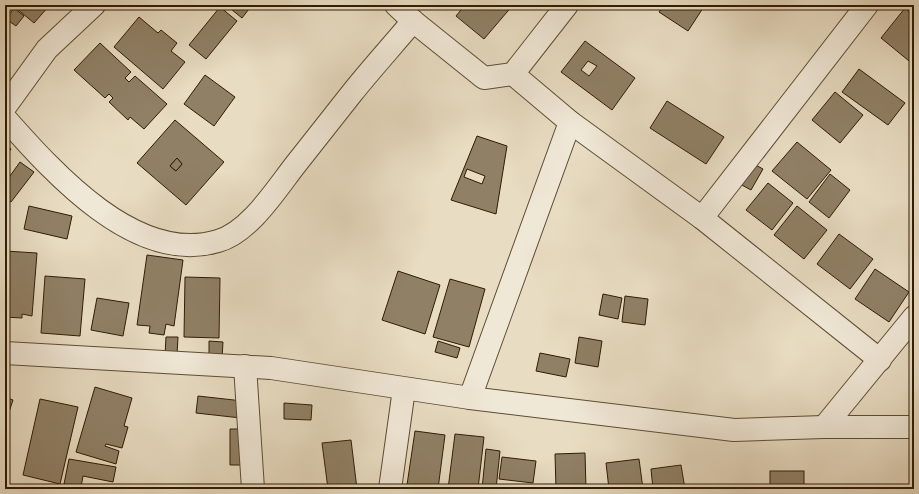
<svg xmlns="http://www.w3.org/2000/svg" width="919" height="494" viewBox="0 0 919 494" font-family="'EB Garamond',serif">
<rect width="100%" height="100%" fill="#e8dcc2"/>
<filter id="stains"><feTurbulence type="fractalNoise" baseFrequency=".005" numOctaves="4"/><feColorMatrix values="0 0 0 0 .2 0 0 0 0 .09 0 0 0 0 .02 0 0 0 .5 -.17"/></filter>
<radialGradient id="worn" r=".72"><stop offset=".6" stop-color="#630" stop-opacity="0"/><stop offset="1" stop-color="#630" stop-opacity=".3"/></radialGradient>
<!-- building -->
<g fill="#908066" stroke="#301c03" fill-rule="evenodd">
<polygon points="5,5 13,5 5,13"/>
<polygon points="19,5 48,5 49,6 34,23 16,8"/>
<polygon points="226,5 252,5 242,18"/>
<polygon points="465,5 513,5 484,39 456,16"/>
<polygon points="664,5 705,5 688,31 659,12"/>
<polygon points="220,7 237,21 206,59 189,45"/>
<polygon points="14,8 24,16 16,26 6,19"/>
<polygon points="905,8 914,15 914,65 881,38"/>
<polygon points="139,17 158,33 161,30 177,43 171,51 185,62 163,89 114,47"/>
<path d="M585,41L635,78L612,110L561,72ZM588,61L597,66L589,76L581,70Z"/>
<polygon points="100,43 131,72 125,78 129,82 135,76 167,104 144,129 130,117 128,120 109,102 113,98 109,94 105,98 74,70"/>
<polygon points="859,69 905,103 888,125 842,92"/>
<polygon points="205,75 235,97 214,126 184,104"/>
<polygon points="835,92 863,115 840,143 812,120"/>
<polygon points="667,101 724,137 706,164 650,128"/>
<path d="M175,120L224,162L186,205L137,163ZM177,158L182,164L176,171L170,166Z"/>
<path d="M477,136L507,146L496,214L451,200ZM467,169L485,176L482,184L464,177Z"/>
<polygon points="797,142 831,170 807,199 772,171"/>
<polygon points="5,144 11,149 5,157"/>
<polygon points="177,158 182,164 176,171 170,166"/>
<polygon points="20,162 34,172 11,202 5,198 5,183"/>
<polygon points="752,163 763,169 751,190 740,184"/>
<polygon points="830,174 850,190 829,218 809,202"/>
<polygon points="768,183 793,203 772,230 746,210"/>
<polygon points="29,206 72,216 67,239 24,229"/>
<polygon points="797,206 827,230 804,259 774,235"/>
<polygon points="839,234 873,259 850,289 817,264"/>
<polygon points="5,251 37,253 32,316 22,314 22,318 5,317"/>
<polygon points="147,255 183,260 174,326 166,324 164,335 149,333 150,326 137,325"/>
<polygon points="875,269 909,292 889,322 855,299"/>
<polygon points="398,271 440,285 425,334 382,320"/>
<polygon points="45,276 85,279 80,336 41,333"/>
<polygon points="185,277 220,278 219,338 184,337"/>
<polygon points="450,279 485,289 469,347 433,337"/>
<polygon points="603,294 622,298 618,319 599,315"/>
<polygon points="625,296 648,299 645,325 622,322"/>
<polygon points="97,298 129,303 123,336 91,330"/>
<polygon points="166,337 178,337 177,355 165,355"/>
<polygon points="579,337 602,341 598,367 575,363"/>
<polygon points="209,341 223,342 222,358 209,357"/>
<polygon points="438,341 460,348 457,358 435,352"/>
<polygon points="540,353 570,359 566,377 536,371"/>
<polygon points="95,387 132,398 124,426 128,427 122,448 106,444 105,446 119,451 116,464 76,452"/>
<polygon points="198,396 243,401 241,418 196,413"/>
<polygon points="5,397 13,400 5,424"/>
<polygon points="40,399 78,407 60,484 23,475"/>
<polygon points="284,403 312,405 311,420 284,419"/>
<polygon points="230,429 242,429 243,465 230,465"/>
<polygon points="415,431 445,435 438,489 407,485"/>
<polygon points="455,434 484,437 478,489 448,489"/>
<polygon points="351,440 357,489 328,489 322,443"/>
<polygon points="486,449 500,451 496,489 482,489"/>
<polygon points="585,453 586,489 556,489 555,454"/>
<polygon points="502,457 536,461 533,483 499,479"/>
<polygon points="69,459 116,467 113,482 83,476 81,487 64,484"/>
<polygon points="639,459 643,489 609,489 606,463"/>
<polygon points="681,465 685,489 653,489 651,469"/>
<rect x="770" y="471" width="34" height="18"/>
</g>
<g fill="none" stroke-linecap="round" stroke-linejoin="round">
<defs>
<g id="minor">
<polyline points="396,5 413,21 484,78 513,74 567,5"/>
<polyline points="513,74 570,122 702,218 880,360"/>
<polyline points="5,107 47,49 94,5"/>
<path d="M5,118C53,172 136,266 218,241C250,232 277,188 296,164C315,140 334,116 352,93C372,68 393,45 413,21"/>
<polyline points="702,218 867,5"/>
<polyline points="245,366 253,489"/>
<polyline points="470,398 570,122"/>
<polyline points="824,427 914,317"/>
<polyline points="390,489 404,389"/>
</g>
<polyline id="tertiary" points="5,353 271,368 470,398 734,430 824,427 914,427"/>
</defs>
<!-- minor casing -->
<use href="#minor" stroke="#5e4c33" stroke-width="24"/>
<!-- tertiary casing -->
<use href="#tertiary" stroke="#5e4c33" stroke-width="24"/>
<!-- minor -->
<use href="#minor" stroke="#f0e8d7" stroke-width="22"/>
<!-- tertiary -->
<use href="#tertiary" stroke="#f0e8d7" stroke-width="22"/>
</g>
<!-- margin -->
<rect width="919" height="494" fill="none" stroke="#e8dcc2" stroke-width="20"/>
<rect x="6" y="6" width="907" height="482" fill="none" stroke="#301c03" stroke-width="2"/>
<rect x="10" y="10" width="899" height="474" fill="none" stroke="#301c03"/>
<rect width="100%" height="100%" filter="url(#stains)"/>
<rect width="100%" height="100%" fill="url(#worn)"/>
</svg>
